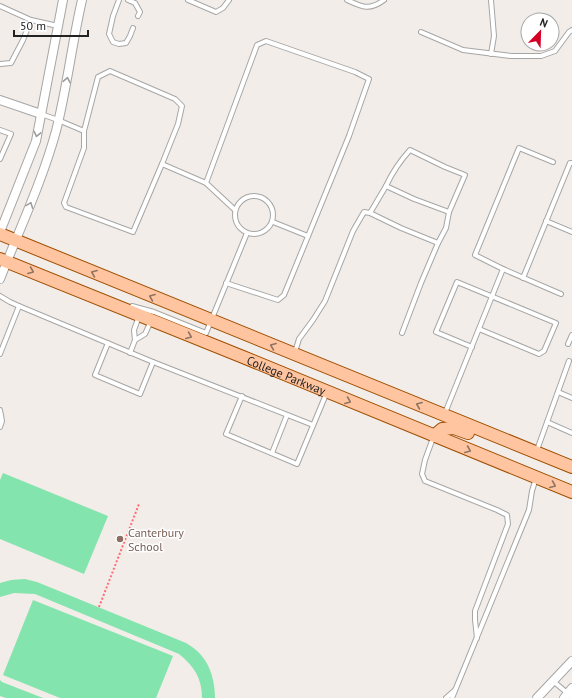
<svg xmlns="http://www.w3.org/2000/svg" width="572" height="698" viewBox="0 0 572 698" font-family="'PT Sans',sans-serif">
<rect width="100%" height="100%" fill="#f2ede8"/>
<!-- pitch -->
<g fill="#84e4ad">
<polygon points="3,473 108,516 84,574 0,539 0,480"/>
<path d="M25,579L37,582L186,643C191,646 197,650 201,655C211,666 215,683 215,698H202C202,678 194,666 179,654L35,594L14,593L0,597V583L11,580Z"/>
<polygon points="33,600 173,656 156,698 60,698 3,675"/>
<polygon points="0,680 2,682 43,698 6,698 0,696"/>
</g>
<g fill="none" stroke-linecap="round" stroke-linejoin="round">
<defs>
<g id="service">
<polyline points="119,0 113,16 109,34 113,42 119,44 126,43 130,36 133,28"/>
<polyline points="128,0 135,3 140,12 138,16"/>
<polyline points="188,0 216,12 223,8 229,0"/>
<path d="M347,0C362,7 369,11 384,0"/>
<polyline points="0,6 31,20"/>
<polyline points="421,32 463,50 511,56 541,56 555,51 569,32 572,30"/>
<polyline points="491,54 494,36 491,0"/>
<polyline points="0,64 11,63 23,40 31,20 58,26"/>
<polyline points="41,114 58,120 84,131 84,148 64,203 66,207 133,232 162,164 178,124 182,106 175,99 110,71 98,77 84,131"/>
<polyline points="0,130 11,134 0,159"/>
<polyline points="162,164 206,183"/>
<path d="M386,186C392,173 400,161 410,150L445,167L465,175L449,212"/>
<circle cx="254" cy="215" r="19"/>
<polyline points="546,221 572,232"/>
<polyline points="273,222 308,236"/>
<polyline points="503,269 561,294"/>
<polyline points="523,278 570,163 572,163"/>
<polyline points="226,283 278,300 284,295 349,136 369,79 355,72 266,41 257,45 206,183 235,210"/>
<polyline points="0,296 10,302 19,306"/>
<polyline points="132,306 154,312 206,333 247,233"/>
<polyline points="402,333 421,283 438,243"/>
<polyline points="135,340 145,334 151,321"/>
<polyline points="108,343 95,375 140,394 153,362"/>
<polyline points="568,344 572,335"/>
<polyline points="472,347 436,332 457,282 556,323 544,351 539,354 479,329"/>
<polyline points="295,352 299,339 313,320 325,301 353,231 364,212 370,213 401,228 438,243 446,228 449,212 414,199 386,186 370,213"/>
<polyline points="130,353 135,340 134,330 139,316"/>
<polyline points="0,354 19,306 153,362 313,425"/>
<polyline points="558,392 572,398"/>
<polyline points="242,396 226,434 297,464 327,392"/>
<polyline points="0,410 2,421 0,427"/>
<polyline points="445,413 503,269 475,255 519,148 553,162"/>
<polyline points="547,422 572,433"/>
<polyline points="433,438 425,460 422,474 425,481 497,510 507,515 508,524 475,611 475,620 477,638"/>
<polyline points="537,450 569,361"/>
<polyline points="272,453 287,415"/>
<polyline points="553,681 572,697"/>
<polyline points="446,698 455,690"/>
<polyline points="452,698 529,510 532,491 536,478"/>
</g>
<g id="minor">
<polyline points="0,100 41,114"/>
<polyline points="0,232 36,141 63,0"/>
<path d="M0,279C19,230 42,182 56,131C67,88 72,43 82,0"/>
<polyline points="537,698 572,661"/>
<polyline points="564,698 572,688"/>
</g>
<g id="primary">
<polyline points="0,234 572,467"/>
<path id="s1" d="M0,259L243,357L572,492"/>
<polyline points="434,436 442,429 454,428 468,433"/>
</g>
</defs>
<!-- service casing -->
<use href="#service" stroke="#a6a6a6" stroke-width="6"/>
<!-- minor casing -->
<use href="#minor" stroke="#a6a6a6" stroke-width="10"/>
<!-- primary casing -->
<use href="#primary" stroke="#a04e00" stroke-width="14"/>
<!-- path -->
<polyline stroke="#ff6d78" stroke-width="2" stroke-dasharray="2 2" stroke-linecap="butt" points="99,607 139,504"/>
<!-- service -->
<use href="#service" stroke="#fff" stroke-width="4"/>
<!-- minor -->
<use href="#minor" stroke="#fff" stroke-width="8"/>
<!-- primary -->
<use href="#primary" stroke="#ffc5a1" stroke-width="12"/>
</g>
<!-- one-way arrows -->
<defs><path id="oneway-chevron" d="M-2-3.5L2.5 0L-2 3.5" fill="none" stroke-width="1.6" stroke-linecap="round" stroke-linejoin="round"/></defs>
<g stroke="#9c9c9c">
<use href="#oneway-chevron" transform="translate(67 80) rotate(-79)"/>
<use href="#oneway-chevron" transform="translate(37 134) rotate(103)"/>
<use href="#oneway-chevron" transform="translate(30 205) rotate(-69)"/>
</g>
<g stroke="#907462">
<use href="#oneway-chevron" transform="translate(31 271) rotate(22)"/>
<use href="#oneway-chevron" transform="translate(94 273) rotate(-158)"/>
<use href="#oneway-chevron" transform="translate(152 297) rotate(-158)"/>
<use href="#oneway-chevron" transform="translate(189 336) rotate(22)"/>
<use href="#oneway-chevron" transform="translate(273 346) rotate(-158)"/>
<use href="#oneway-chevron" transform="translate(348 401) rotate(22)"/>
<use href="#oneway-chevron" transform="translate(419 405) rotate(-158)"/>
<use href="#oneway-chevron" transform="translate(468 450) rotate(23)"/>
<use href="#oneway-chevron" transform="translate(553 485) rotate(22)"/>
</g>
<!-- markers -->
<circle fill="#8d6e63" stroke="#fff" stroke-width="1.5" cx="120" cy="539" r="4"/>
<g text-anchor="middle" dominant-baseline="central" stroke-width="3" stroke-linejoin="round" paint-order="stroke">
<!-- street labels -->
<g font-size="12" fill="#222" stroke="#fff">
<text stroke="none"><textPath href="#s1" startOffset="309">College Parkway</textPath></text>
</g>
<!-- education labels -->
<g font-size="12" fill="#785e54" stroke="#fff" text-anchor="start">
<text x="128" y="532">Canterbury<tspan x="128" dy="14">School</tspan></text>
</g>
</g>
<!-- north arrow -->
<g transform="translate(540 32) rotate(23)"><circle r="19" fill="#ffffff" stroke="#a7a7a7"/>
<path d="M0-3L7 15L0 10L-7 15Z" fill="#d40026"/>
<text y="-6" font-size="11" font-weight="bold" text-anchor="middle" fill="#222222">N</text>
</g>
<!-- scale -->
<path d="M14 30v6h74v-6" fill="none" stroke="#222222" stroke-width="2"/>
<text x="20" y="30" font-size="12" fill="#222222" stroke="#ffffff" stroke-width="3" paint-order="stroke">50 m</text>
</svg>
